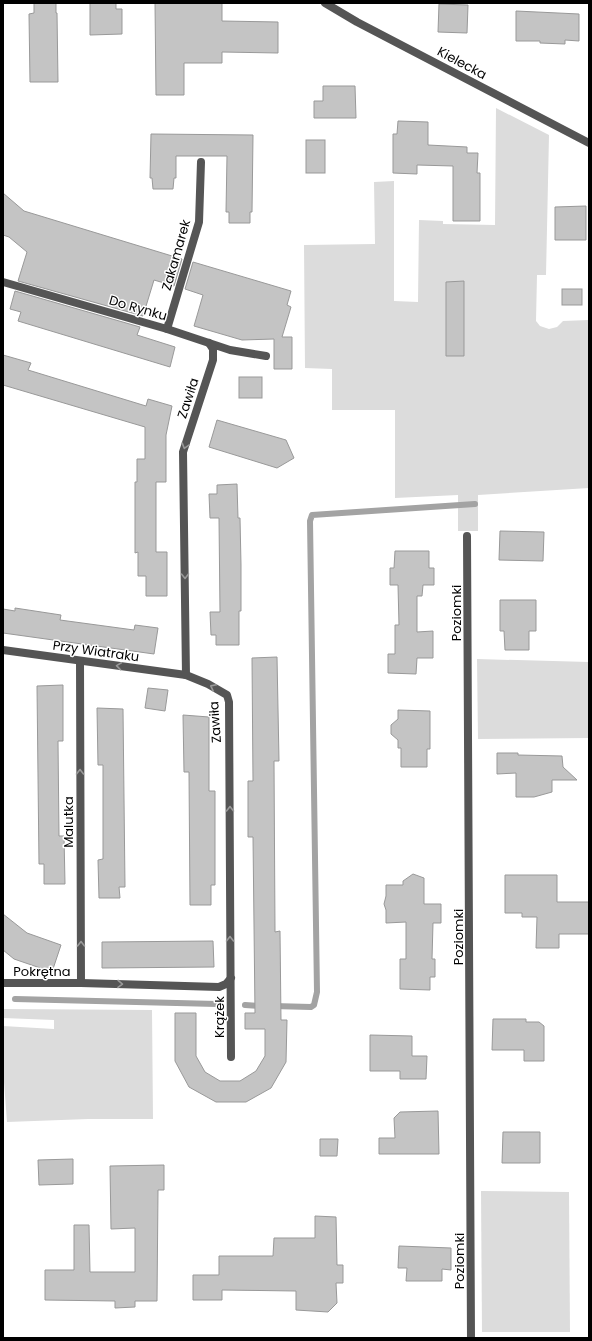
<svg xmlns="http://www.w3.org/2000/svg" width="592" height="1341" viewBox="0 0 592 1341" font-family="Poppins,sans-serif">
<rect width="100%" height="100%" fill="#fff"/>
<!-- green -->
<g fill="#dcdcdc">
<polygon points="496,108 549,135 546,275 537,275 536,321 540,326 549,329 557,327 563,321 589,320 589,488 478,495 478,531 458,531 458,495 395,498 395,410 332,410 332,369 305,368 304,245 375,244 374,182 394,181 394,301 418,302 419,220 443,221 443,224 495,225"/>
<polygon points="477,659 589,662 589,738 478,739"/>
<polygon points="3,1009 152,1010 153,1119 88,1119 7,1122 4,1082 3,1026 54,1029 54,1020 3,1018"/>
<polygon points="481,1191 569,1192 570,1332 482,1332"/>
</g>
<g fill="none" stroke-linecap="round" stroke-linejoin="round">
<!-- stream -->
<g stroke="#a3a3a3" stroke-width="6">
<polyline points="15,999 217,1004"/>
<polyline points="245,1005 262,1006"/>
<polyline points="273,1006 311,1007 314,1005 317,992 310,521 312,515 475,504"/>
</g>
</g>
<!-- building -->
<g fill="#c4c4c4" stroke="#999">
<polygon points="34,3 56,3 56,13 57,13 58,82 30,82 29,14 34,13"/>
<polygon points="90,3 116,3 116,9 122,9 122,34 90,35"/>
<polygon points="155,3 222,3 222,21 278,22 278,53 222,52 222,63 184,63 184,95 156,95"/>
<polygon points="439,4 468,5 467,33 438,32"/>
<polygon points="516,11 579,14 579,41 565,40 565,44 540,43 540,41 516,41"/>
<polygon points="323,86 355,86 356,118 314,118 314,101 323,101"/>
<polygon points="398,121 428,122 428,145 467,147 467,153 478,153 477,173 480,173 480,221 453,221 453,166 417,165 417,174 393,173 393,134 397,134"/>
<polygon points="151,134 253,135 252,212 250,212 250,223 229,223 229,212 226,212 227,156 176,156 176,178 174,178 173,189 153,189 152,178 150,178"/>
<rect x="306" y="140" width="19" height="33"/>
<polygon points="3,193 24,211 182,259 174,286 154,280 143,316 18,281 27,252 9,237 3,235"/>
<polygon points="586,206 586,240 555,240 555,207"/>
<polygon points="193,262 291,291 287,305 291,307 282,337 292,337 292,369 274,369 274,339 242,340 194,326 203,295 185,289"/>
<polygon points="464,281 464,356 446,356 446,282"/>
<rect x="562" y="289" width="20" height="16"/>
<polygon points="15,291 140,327 137,335 175,347 170,367 18,321 21,312 10,309"/>
<polygon points="3,355 31,363 28,370 146,406 148,399 172,406 166,435 166,482 156,482 156,552 167,552 167,596 146,596 146,576 138,576 138,552 135,553 135,482 137,482 137,459 145,459 145,427 3,385"/>
<rect x="239" y="377" width="23" height="21"/>
<polygon points="217,420 286,440 294,458 277,468 209,447"/>
<polygon points="237,484 238,518 240,518 241,565 241,611 239,611 239,645 216,645 216,635 211,635 210,612 220,612 219,518 210,518 209,494 217,494 217,485"/>
<polygon points="500,531 544,532 543,561 499,560"/>
<polygon points="395,551 429,551 429,568 434,568 434,585 423,585 422,596 417,596 417,632 433,631 433,658 417,658 416,674 388,673 388,654 395,654 395,625 399,625 398,585 390,585 390,568 394,568"/>
<polygon points="500,600 536,600 536,631 529,631 529,650 505,650 504,631 500,631"/>
<polygon points="15,608 61,615 60,620 134,630 135,625 158,628 154,654 3,633 3,609 15,611"/>
<polygon points="277,657 279,761 274,761 275,932 280,931 281,1020 287,1020 286,1062 271,1088 246,1102 216,1102 189,1087 175,1061 175,1013 196,1013 196,1056 205,1072 220,1081 240,1081 256,1071 265,1056 265,1029 245,1029 245,1013 255,1013 253,837 248,837 248,781 253,781 252,658"/>
<polygon points="63,685 63,741 58,741 59,836 64,836 65,884 44,884 44,864 39,864 37,686"/>
<polygon points="148,688 168,690 165,711 145,708"/>
<polygon points="97,708 123,709 125,887 119,887 120,898 99,898 98,860 103,859 103,765 98,765"/>
<polygon points="398,710 430,711 430,749 427,749 427,767 401,767 401,748 398,748 398,740 391,734 391,725 398,719"/>
<polygon points="183,715 209,717 209,791 215,791 215,885 211,885 211,905 190,905 189,772 184,772"/>
<polygon points="497,753 518,753 518,755 562,756 563,767 577,780 552,780 552,792 534,797 516,797 516,773 497,774"/>
<polygon points="413,874 424,878 424,904 441,904 441,923 433,923 432,959 435,959 435,977 430,977 430,990 400,989 400,959 406,959 406,922 386,923 386,910 384,904 386,896 386,885 403,885 403,881"/>
<polygon points="505,875 557,875 557,902 589,902 589,934 559,934 559,948 536,948 537,917 522,917 522,913 505,913"/>
<polygon points="3,914 27,933 61,945 52,972 14,959 3,950"/>
<polygon points="213,941 214,967 102,968 102,942"/>
<polygon points="493,1019 526,1019 526,1022 539,1022 544,1026 544,1061 524,1061 524,1050 492,1050"/>
<polygon points="370,1035 412,1036 412,1056 427,1056 426,1079 400,1079 400,1071 370,1071"/>
<polygon points="438,1111 439,1154 379,1154 379,1138 395,1138 394,1118 400,1112"/>
<polygon points="503,1132 540,1132 540,1163 502,1163"/>
<polygon points="320,1139 338,1139 337,1156 320,1156"/>
<polygon points="73,1159 73,1184 39,1185 38,1160"/>
<polygon points="164,1165 164,1190 158,1190 157,1301 135,1301 135,1307 115,1308 115,1301 45,1300 45,1270 74,1270 74,1225 89,1225 90,1272 135,1272 135,1228 111,1229 110,1166"/>
<polygon points="315,1216 336,1217 337,1265 343,1265 343,1283 336,1283 337,1303 328,1312 296,1310 296,1291 222,1290 222,1300 193,1300 193,1275 219,1275 219,1256 273,1256 274,1238 315,1238"/>
<polygon points="399,1246 451,1248 451,1270 442,1269 442,1281 406,1281 407,1268 398,1268"/>
</g>
<g fill="none" stroke-linecap="round" stroke-linejoin="round">
<!-- minor -->
<g stroke="#555" stroke-width="8">
<polyline points="325,3 357,22 589,143"/>
<polyline points="3,282 167,329 230,350 266,356"/>
<polyline points="167,329 199,222 201,162"/>
<polyline points="467,536 471,1338"/>
<polyline points="3,650 186,675 208,684 227,695 229,702 231,1057"/>
<polyline points="80,661 81,983"/>
<polyline points="186,675 183,452 213,360 213,349 209,343"/>
<polyline points="3,983 81,983 219,987 226,984 231,978"/>
</g>
</g>
<!-- one-way arrows -->
<defs><path id="oneway-chevron" d="M-2-3.5L2.5 0L-2 3.5" fill="none" stroke-width="1.6" stroke-linecap="round" stroke-linejoin="round"/></defs>
<g stroke="#999">
<use href="#oneway-chevron" transform="translate(185 446) rotate(106)"/>
<use href="#oneway-chevron" transform="translate(185 576) rotate(89)"/>
<use href="#oneway-chevron" transform="translate(119 666) rotate(-172)"/>
<use href="#oneway-chevron" transform="translate(213 687) rotate(-153)"/>
<use href="#oneway-chevron" transform="translate(80 772) rotate(-90)"/>
<use href="#oneway-chevron" transform="translate(230 809) rotate(-90)"/>
<use href="#oneway-chevron" transform="translate(230 939) rotate(-90)"/>
<use href="#oneway-chevron" transform="translate(81 944) rotate(-90)"/>
<use href="#oneway-chevron" transform="translate(120 984) rotate(1)"/>
</g>
<g text-anchor="middle" dominant-baseline="central" stroke-width="3" stroke-linejoin="round" paint-order="stroke">
<!-- street labels -->
<g font-size="13" fill="#000" stroke="#fff">
<text transform="translate(462 63) rotate(28)">Kielecka</text>
<text transform="translate(176 255) rotate(-74)">Zakamarek</text>
<text transform="translate(138 308) rotate(16)">Do Rynku</text>
<text transform="translate(188 398) rotate(-72)">Zawiła</text>
<text transform="translate(456 613) rotate(-90)">Poziomki</text>
<text transform="translate(96 651) rotate(8)">Przy Wiatraku</text>
<text transform="translate(215 722) rotate(-94)">Zawiła</text>
<text transform="translate(68 822) rotate(-90)">Malutka</text>
<text transform="translate(458 937) rotate(-90)">Poziomki</text>
<text x="42" y="971">Pokrętna</text>
<text transform="translate(219 1017) rotate(-90)">Krążek</text>
<text transform="translate(459 1261) rotate(-90)">Poziomki</text>
</g>
</g>
<!-- border -->
<rect width="592" height="1341" fill="none" stroke="#000000" stroke-width="8"/>
</svg>
